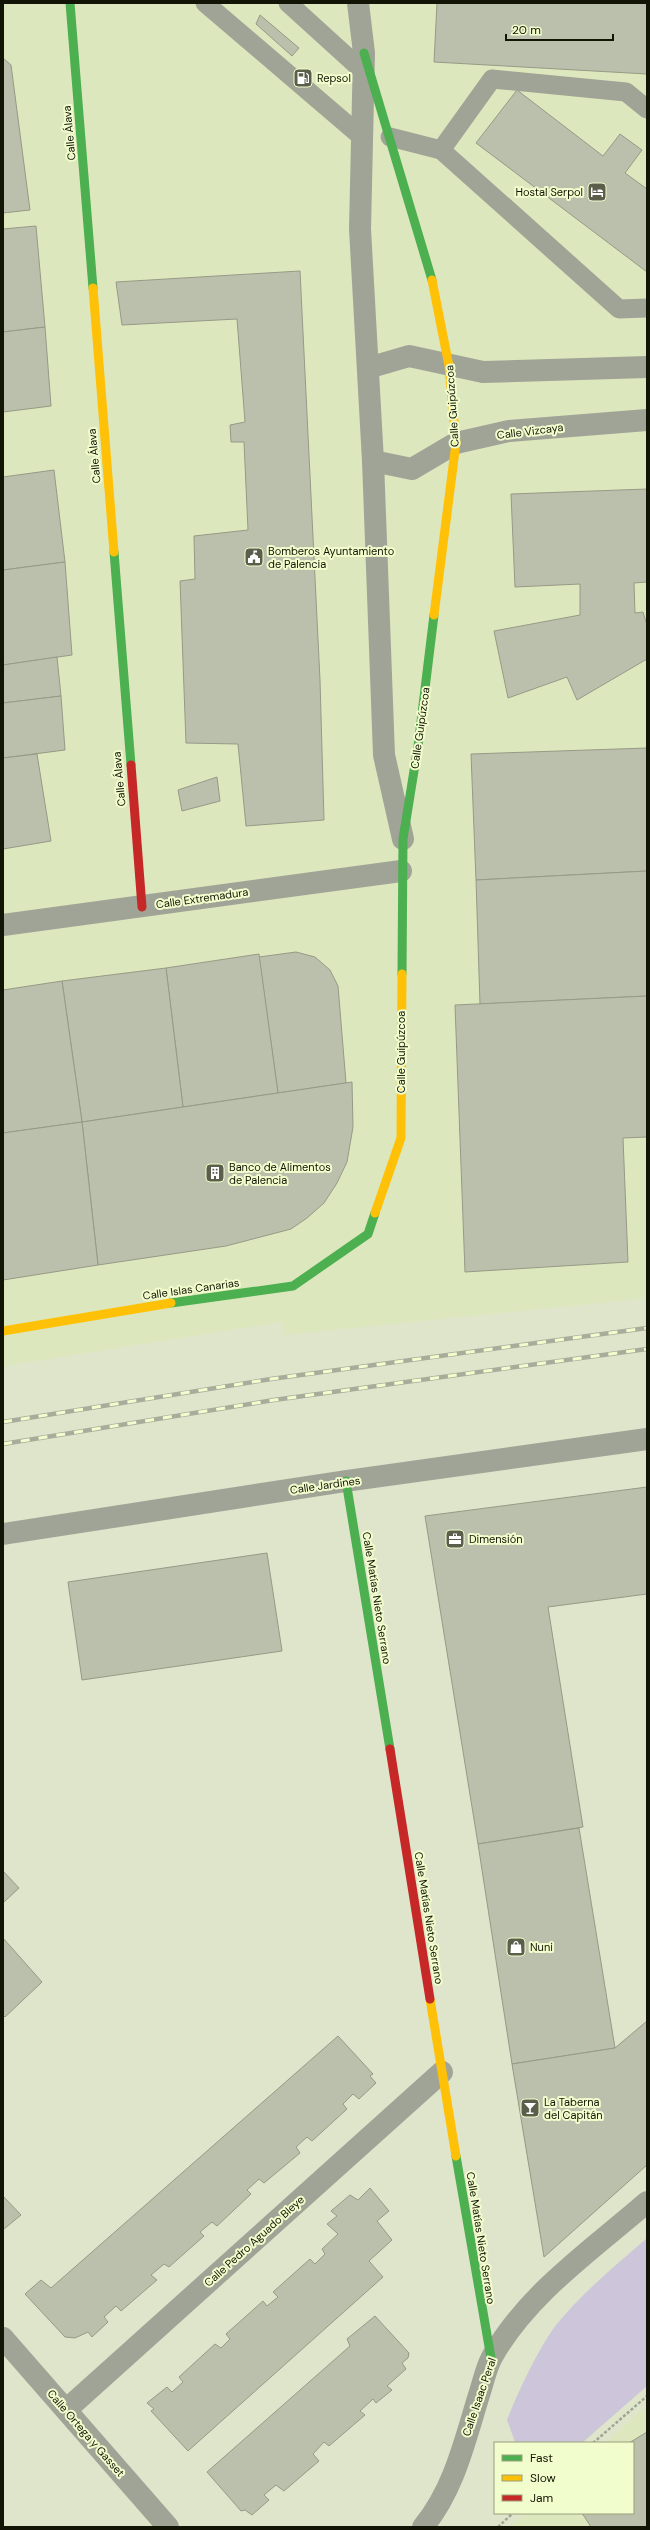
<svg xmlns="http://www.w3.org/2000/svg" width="650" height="2530" viewBox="0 0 650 2530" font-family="'DM Sans',sans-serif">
<rect width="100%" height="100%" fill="#dfe5cb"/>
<!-- built -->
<g fill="#dde7bd">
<polygon points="3,3 647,3 647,1298 284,1335 282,1322 3,1366"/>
<polygon points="647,2406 647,2527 510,2527 526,2513 633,2513 633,2443 605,2443"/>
</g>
<!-- green -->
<path fill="#cdc6da" d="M647,2238V2386L582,2443L515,2442L507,2420C518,2392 538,2349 556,2325C583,2292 615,2266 647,2238Z"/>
<!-- building -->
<g fill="#bbc0ac" stroke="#969a86">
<polygon points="437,3 647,3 647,74 434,62"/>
<polygon points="260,15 299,48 292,56 256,24"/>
<polygon points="3,58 11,65 30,210 3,213"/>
<polygon points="517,90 603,156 620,134 642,150 625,173 647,189 647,272 476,143"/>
<polygon points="36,226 45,327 3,332 3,229"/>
<polygon points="300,271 320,680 324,820 246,826 238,744 186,743 180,581 195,579 194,536 248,530 244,442 231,442 230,425 245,422 237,319 122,325 116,282"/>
<polygon points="45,327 51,406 3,412 3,332"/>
<polygon points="54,470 65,562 3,570 3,477"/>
<polygon points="647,489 647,582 634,583 635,613 643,612 647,625 647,659 577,700 567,677 508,698 494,631 580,615 580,584 515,587 511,494"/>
<polygon points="65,562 72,655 3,665 3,570"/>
<polygon points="57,657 61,696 3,703 3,665"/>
<polygon points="61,696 65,750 3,758 3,703"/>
<polygon points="647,748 647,871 476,880 471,754"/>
<polygon points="37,754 51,841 3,849 3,758"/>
<polygon points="217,777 220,801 182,811 178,790"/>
<polygon points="647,871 647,996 480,1004 476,880"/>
<polygon points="296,952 315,957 330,970 338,986 346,1083 278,1093 259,957"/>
<polygon points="259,954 278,1093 183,1107 166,968"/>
<polygon points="166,968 183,1107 82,1122 62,981"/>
<polygon points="62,981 82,1122 3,1133 3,990"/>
<polygon points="647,996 647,1137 623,1138 628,1262 465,1272 455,1005"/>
<polygon points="352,1082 353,1127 347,1162 337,1183 324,1203 307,1218 291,1229 226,1246 98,1265 82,1122"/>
<polygon points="82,1122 98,1265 3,1280 3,1133"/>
<polygon points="647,1487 647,1594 548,1607 583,1827 478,1844 425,1516"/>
<polygon points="267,1553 282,1651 82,1680 68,1582"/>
<polygon points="579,1828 615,2048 512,2064 478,1844"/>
<polygon points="3,1871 19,1888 3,1903"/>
<polygon points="3,1938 42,1982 5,2017 3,2015"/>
<polygon points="647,2021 647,2165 544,2257 512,2064 615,2048"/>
<polygon points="338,2036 373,2074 370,2076 376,2083 359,2099 353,2094 343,2104 347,2109 312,2141 307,2137 296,2147 300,2153 264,2183 259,2179 247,2190 251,2194 217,2226 212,2222 200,2232 204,2236 169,2267 164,2264 151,2275 157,2280 121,2311 116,2306 104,2317 108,2322 92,2337 88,2332 75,2338 65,2337 25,2294 41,2280 51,2288"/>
<polygon points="370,2188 389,2211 377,2221 392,2240 369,2261 383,2277 188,2451 151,2411 154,2409 147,2403 167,2387 172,2392 183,2382 179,2377 215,2344 221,2348 230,2339 226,2334 263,2301 267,2306 278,2297 273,2292 310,2259 315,2264 325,2254 322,2249 338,2234 327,2224 337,2216 331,2211 350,2195 358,2200"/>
<polygon points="3,2196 21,2215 4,2229 3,2228"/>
<polygon points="375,2316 409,2353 408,2358 402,2363 406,2369 387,2386 392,2390 376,2403 373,2399 360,2411 365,2415 329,2446 324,2442 313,2454 319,2461 284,2491 276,2485 264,2495 269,2500 252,2515 245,2510 241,2511 207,2472 350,2346 347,2339"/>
<polygon points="647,2432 647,2527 591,2527 582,2513 633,2513 633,2443 629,2443"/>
</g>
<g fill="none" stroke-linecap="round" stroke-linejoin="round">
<!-- path -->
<g stroke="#a0a495" stroke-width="2.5" stroke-dasharray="3 2" stroke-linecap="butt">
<polyline points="593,2443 647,2396"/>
<polyline points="498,2527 513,2513"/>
</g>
<!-- lane -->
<g stroke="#a0a496" stroke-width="19">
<polyline points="205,3 363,138"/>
<polyline points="288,3 364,72"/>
<polyline points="647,109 626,92 492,79 441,150 619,309 647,308"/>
<polyline points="390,137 441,150"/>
</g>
<!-- street -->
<g stroke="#a0a496" stroke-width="22">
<polyline points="358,3 364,53 360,229 373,461 384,755 403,839"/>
<polyline points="368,368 409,356 483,372 647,367"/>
<polyline points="373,461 412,469 456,443 509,431 647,420"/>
<polyline points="3,925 401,871"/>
<polyline points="3,1534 346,1481 647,1439"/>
<polyline points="3,2338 168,2527"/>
<polyline points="66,2410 442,2072"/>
<path d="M423,2527C454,2490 465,2440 479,2395C483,2383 486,2368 492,2357C527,2294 593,2249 647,2202"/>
</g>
<!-- fast -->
<g stroke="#4caf50" stroke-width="9">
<polyline points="70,3 93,288"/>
<polyline points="364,53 432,280"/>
<polyline points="114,552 131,765"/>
<polyline points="402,974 403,839 418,746 434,615"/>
<polyline points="171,1303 293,1286 368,1234 375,1213"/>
<polyline points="346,1481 390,1749"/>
<polyline points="456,2156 491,2358"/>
</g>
<!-- slow -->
<g stroke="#ffc107" stroke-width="9">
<polyline points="432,280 449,366 456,443 434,615"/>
<polyline points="93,288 114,552"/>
<polyline points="375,1213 401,1138 402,974"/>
<polyline points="3,1331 171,1303"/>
<polyline points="430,1999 456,2156"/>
</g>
<!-- jam -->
<g stroke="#c62828" stroke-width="9">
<polyline points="131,765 142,907"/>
<polyline points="390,1749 430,1999"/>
</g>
<defs>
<g id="rail">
<polyline points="3,1422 271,1379 647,1328"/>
<polyline points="3,1444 274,1400 647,1349"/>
</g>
</defs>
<!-- rail casing -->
<use href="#rail" stroke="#a8ac9b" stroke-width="4.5"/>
<!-- rail -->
<use href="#rail" stroke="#f2fdcd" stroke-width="3" stroke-dasharray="9" stroke-linecap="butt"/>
</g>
<!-- icons -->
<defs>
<symbol id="fuel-square" viewBox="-11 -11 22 22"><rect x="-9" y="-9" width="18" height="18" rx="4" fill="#5a5e4a" stroke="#f2fdcd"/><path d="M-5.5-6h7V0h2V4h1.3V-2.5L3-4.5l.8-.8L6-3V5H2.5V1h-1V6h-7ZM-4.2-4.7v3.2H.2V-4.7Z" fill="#fff"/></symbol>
<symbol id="hotel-square" viewBox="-11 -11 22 22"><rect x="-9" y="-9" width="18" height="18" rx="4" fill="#5a5e4a" stroke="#f2fdcd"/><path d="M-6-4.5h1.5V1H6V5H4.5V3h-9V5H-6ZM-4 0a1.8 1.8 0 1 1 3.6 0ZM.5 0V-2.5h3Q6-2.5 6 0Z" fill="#fff"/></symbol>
<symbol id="civic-square" viewBox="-11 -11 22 22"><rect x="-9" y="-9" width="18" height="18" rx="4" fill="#5a5e4a" stroke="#f2fdcd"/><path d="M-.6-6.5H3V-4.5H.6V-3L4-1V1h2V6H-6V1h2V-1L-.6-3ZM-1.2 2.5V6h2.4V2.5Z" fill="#fff"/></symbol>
<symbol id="building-square" viewBox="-11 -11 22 22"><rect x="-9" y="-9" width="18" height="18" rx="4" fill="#5a5e4a" stroke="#f2fdcd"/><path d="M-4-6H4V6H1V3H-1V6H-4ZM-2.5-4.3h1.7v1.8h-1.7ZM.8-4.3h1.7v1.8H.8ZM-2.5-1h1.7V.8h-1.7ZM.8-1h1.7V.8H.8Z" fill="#fff"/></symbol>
<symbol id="office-square" viewBox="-11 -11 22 22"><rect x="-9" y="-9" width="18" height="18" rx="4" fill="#5a5e4a" stroke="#f2fdcd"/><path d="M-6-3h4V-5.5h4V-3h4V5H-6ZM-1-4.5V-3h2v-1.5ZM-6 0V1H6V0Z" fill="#fff"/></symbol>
<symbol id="shop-square" viewBox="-11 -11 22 22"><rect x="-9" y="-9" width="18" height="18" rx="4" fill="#5a5e4a" stroke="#f2fdcd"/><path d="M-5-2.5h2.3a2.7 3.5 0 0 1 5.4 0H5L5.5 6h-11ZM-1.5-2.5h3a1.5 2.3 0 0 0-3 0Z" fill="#fff"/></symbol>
<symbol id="bar-square" viewBox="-11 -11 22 22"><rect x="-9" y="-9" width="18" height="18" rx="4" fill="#5a5e4a" stroke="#f2fdcd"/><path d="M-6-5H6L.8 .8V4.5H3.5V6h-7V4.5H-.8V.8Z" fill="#fff"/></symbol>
</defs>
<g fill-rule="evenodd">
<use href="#fuel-square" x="292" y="67" width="22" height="22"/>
<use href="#hotel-square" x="586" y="181" width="22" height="22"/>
<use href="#civic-square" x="243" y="546" width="22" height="22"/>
<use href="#building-square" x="204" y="1162" width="22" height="22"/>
<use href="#office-square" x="444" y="1528" width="22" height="22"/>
<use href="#shop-square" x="505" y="1936" width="22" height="22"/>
<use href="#bar-square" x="519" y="2097" width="22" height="22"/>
</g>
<g text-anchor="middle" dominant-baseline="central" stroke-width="4" stroke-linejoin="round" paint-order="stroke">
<!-- poi labels -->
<g font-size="11" fill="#121505" stroke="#f2fdcd" text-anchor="start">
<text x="317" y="78">Repsol</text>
<text x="583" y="192" text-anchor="end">Hostal Serpol</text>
<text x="268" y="551">Bomberos Ayuntamiento<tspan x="268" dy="13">de Palencia</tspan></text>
<text x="229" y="1167">Banco de Alimentos<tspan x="229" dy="13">de Palencia</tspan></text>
<text x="469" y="1539">Dimensión</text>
<text x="530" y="1947">Nuni</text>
<text x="544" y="2102">La Taberna<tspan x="544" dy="13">del Capitán</tspan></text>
</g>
<!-- street labels -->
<g font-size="11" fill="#121505" stroke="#f2fdcd">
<text transform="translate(69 133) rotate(-95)">Calle Álava</text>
<text transform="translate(452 406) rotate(-94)">Calle Guipúzcoa</text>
<text transform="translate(530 431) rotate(-7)">Calle Vizcaya</text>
<text transform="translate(94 456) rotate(-95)">Calle Álava</text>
<text transform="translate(420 728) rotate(-82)">Calle Guipúzcoa</text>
<text transform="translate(119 779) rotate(-95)">Calle Álava</text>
<text transform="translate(202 898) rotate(-8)">Calle Extremadura</text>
<text transform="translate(401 1052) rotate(-90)">Calle Guipúzcoa</text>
<text transform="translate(191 1289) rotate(-8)">Calle Islas Canarias</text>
<text transform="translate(325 1485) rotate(-8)">Calle Jardines</text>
<text transform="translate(377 1598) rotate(81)">Calle Matías Nieto Serrano</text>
<text transform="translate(429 1918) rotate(81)">Calle Matías Nieto Serrano</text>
<text transform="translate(481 2238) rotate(81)">Calle Matías Nieto Serrano</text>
<text transform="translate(254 2241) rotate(-42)">Calle Pedro Aguado Bleye</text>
<text transform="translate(479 2397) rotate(-71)">Calle Isaac Peral</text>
<text transform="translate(86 2433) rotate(49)">Calle Ortega y Gasset</text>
</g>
</g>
<!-- border -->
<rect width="650" height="2530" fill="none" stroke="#121505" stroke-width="8"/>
<!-- legend -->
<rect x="494" y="2442" width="140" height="72" fill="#f2fdcd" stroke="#98a07d"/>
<rect x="502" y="2455" width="20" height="6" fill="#4caf50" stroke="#98a07d"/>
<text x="530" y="2462" font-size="12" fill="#121505">Fast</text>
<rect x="502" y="2475" width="20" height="6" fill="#ffc107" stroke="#98a07d"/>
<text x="530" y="2482" font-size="12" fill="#121505">Slow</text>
<rect x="502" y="2495" width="20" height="6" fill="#c62828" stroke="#98a07d"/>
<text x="530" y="2502" font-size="12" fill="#121505">Jam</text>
<!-- scale -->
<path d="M506 34v6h107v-6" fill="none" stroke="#121505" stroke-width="2"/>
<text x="512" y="34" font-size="12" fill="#121505" stroke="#f2fdcd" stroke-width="3" paint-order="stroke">20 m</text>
</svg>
